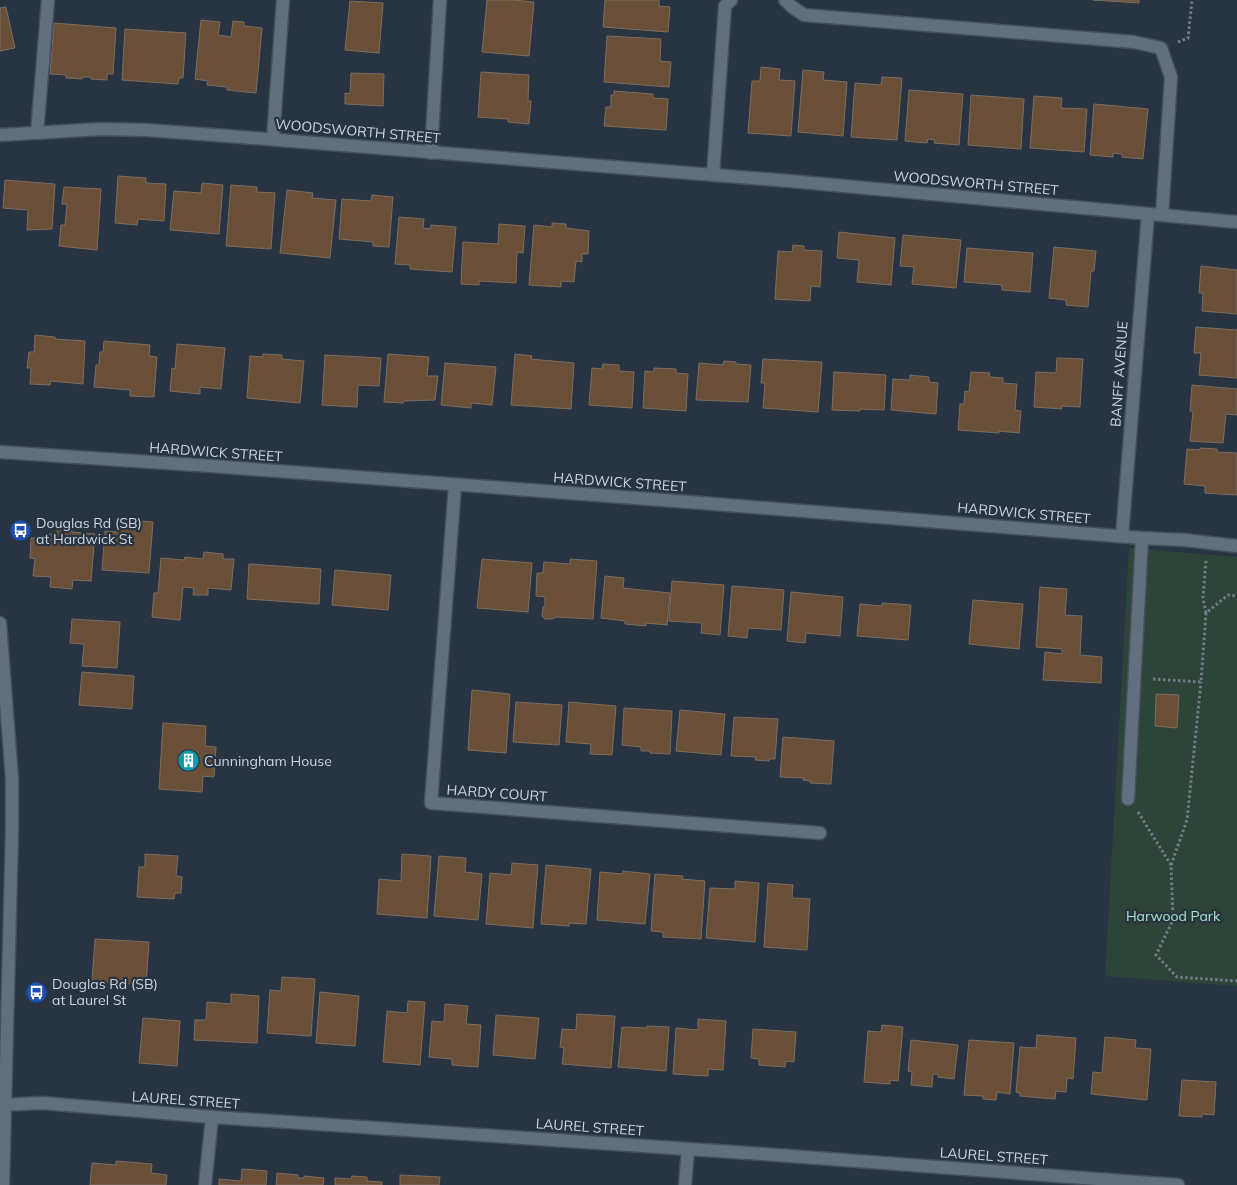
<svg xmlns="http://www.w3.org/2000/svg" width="1237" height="1185" viewBox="0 0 1237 1185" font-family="Mulish,sans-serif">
<rect width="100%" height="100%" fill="#283441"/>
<!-- green -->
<polygon fill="#2d4439" points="1129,548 1237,557 1237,986 1105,976"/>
<!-- building -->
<g fill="#694f38" stroke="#7d6e60">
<polygon points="487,0 514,0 534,2 529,56 482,52"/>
<polygon points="605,0 659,0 659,6 670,7 668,32 603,27"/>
<polygon points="1093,0 1139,0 1139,3"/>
<polygon points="350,1 383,3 379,53 345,50"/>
<polygon points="6,7 15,48 0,51 0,8"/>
<polygon points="201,20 220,22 218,35 231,37 233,21 244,22 244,26 262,28 256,93 227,90 227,87 207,85 208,81 195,79"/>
<polygon points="54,23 116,28 113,74 107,74 107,80 91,79 91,77 82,77 82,79 66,78 66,75 50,74"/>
<polygon points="125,29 186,33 183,78 179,78 178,84 122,80"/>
<polygon points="607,36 661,39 660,61 671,62 669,87 604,82"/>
<polygon points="761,67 780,69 779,80 795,81 791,136 748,133 752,81 760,81"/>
<polygon points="803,70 824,72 823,80 847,82 843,136 798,132"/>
<polygon points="481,72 529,75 528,101 531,101 529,124 508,122 508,119 478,117"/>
<polygon points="351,73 384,74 383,106 345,104 345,93 350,94"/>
<polygon points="882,77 902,78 897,140 851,137 855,83 881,85"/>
<polygon points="909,90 963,94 959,145 934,143 935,140 928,139 927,143 905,141"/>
<polygon points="614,91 653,94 653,98 668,99 666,130 604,126 606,107 611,107 611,95 614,95"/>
<polygon points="971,95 1024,99 1021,149 968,145"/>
<polygon points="1034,96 1062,98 1061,108 1087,109 1084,152 1030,148"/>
<polygon points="1094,104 1148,109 1143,159 1122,157 1122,154 1113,153 1113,157 1090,155"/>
<polygon points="118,176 146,178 146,183 166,184 164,221 138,219 137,225 115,223"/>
<polygon points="5,180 55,184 52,229 27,230 28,210 3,208"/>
<polygon points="202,183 223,185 219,234 170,230 174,191 201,193"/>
<polygon points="231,185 257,187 257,192 275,193 271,249 226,246"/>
<polygon points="64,187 101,189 97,250 59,246 61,225 65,225 67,204 62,204"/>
<polygon points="287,190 313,193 312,198 336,200 330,258 280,253"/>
<polygon points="372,195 393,197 389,247 373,246 373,242 339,239 342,199 371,201"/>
<polygon points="399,217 424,219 423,228 430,229 431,225 456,227 452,272 410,269 410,265 395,264"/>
<polygon points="552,223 566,224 566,228 589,231 588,254 582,254 582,262 576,261 574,282 561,281 561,287 529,285 534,225 552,227"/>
<polygon points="499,224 525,226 523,253 517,252 516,283 479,281 479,285 461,284 463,242 498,244"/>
<polygon points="839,232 895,238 891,285 857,282 859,260 837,258"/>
<polygon points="903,235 961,240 956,288 912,284 914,267 900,266"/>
<polygon points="793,245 804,246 804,250 822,251 820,287 811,286 810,301 775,299 778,251 792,252"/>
<polygon points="1054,247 1096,251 1094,271 1091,271 1088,307 1066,305 1066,300 1049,298"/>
<polygon points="967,248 1033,253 1030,292 1002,290 1002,285 964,282"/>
<polygon points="1201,266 1237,270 1237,314 1202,311 1203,293 1199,293"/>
<polygon points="1196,327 1237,330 1237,378 1199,375 1201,353 1194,353"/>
<polygon points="35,335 55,337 55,339 85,341 83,384 51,381 50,385 30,384 31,368 27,368 29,352 34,352"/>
<polygon points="104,341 150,345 149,356 157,357 154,397 130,396 130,390 94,387 96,365 99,365 100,352 103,352"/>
<polygon points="177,344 225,348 221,389 200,387 200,394 170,391 172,368 175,369"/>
<polygon points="263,354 282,355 282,359 304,361 300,403 247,398 250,356 263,357"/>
<polygon points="388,354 429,357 427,376 438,376 435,400 404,401 403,403 384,402"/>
<polygon points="515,354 532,356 531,359 574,363 571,409 511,405"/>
<polygon points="325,355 381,358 379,386 358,385 357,407 322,405"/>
<polygon points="1057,358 1083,359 1080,407 1062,406 1062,409 1034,407 1036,372 1056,373"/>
<polygon points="763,359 822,362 818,412 763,408 765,383 761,383"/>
<polygon points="724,361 736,362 736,364 751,365 748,402 696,400 699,363 723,365"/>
<polygon points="445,363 496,367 492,405 471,403 471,408 441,405"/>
<polygon points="603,364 619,365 619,371 634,372 632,408 589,405 592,368 602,369"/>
<polygon points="654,368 676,369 676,373 688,374 686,411 643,408 645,371 654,372"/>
<polygon points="834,372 886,375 884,410 860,409 860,411 832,410"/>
<polygon points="971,372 990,373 989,377 1003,378 1003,383 1017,384 1015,410 1021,411 1019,433 999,431 999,433 958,430 960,404 964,404 965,391 969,392"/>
<polygon points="910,375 929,377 929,382 938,383 936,414 891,410 893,379 910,380"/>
<polygon points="1192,385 1237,389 1237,415 1226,414 1223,443 1190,441 1193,412 1190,411"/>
<polygon points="1200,448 1217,449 1217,452 1237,453 1237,495 1205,493 1205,486 1184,484 1187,449 1200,450"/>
<polygon points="117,519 153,522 149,573 102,570 105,531 116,532"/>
<polygon points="57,526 72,527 72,532 95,534 91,581 73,580 72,589 50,587 51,577 33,576 35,559 30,558 31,538 49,539 49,534 57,534"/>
<polygon points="204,552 223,554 223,559 234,559 231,590 208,588 208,595 193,595 194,588 183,587 180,620 152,617 154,593 158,593 161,558 184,560 185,557 203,559"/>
<polygon points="482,559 532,563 528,612 477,608"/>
<polygon points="570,559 597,561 593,619 556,617 552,619 545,619 542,616 543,607 545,606 545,597 536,596 537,573 543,573 544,562 570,564"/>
<polygon points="249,564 321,569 319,604 247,599"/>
<polygon points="335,570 391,575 388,610 332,605"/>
<polygon points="605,576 624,578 623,588 670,593 667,625 646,623 646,626 625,624 625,621 601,618"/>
<polygon points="672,581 724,585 720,635 701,633 702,623 669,621"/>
<polygon points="732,586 784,590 781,630 748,628 747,638 728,636"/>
<polygon points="1040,587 1067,589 1065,615 1082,616 1080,655 1102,657 1101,683 1043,680 1045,652 1062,654 1062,649 1036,647"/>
<polygon points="791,592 843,597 840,636 806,633 805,643 787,641"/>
<polygon points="973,600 1023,604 1019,649 969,644"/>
<polygon points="882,603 911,605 908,640 857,636 860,604 882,606"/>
<polygon points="72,619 120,622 117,668 82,666 84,644 70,643"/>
<polygon points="82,672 134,676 132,709 79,705"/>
<polygon points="472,690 510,694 506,753 468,750"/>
<polygon points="1156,694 1179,695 1177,728 1155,726"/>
<polygon points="516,702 562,705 559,745 513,742"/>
<polygon points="569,702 616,706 612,755 590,754 591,744 566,742"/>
<polygon points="624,708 672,711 670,754 650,753 650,751 641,751 641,747 622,745"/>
<polygon points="680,710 725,714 721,755 676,751"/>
<polygon points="734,717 778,719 775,759 769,759 769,761 755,760 756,757 731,756"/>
<polygon points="163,723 206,726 205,746 216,747 214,777 203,776 202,792 159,789"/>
<polygon points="783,737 834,741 831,784 810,783 811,781 803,780 804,778 780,777"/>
<polygon points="145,854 178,856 176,876 182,877 181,893 175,893 174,899 137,897 139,867 145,867"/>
<polygon points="402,854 431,856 427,918 377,914 379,879 401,881"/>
<polygon points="439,856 466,858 465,872 482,874 478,920 434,916"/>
<polygon points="512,863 538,865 533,928 486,924 490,873 511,875"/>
<polygon points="546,865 591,869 586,924 569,923 569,926 541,924"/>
<polygon points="623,871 650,874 645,924 597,920 600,872 623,874"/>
<polygon points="655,874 683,876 682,879 705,881 701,939 663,937 663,932 651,931"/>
<polygon points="735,881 759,883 755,942 706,938 710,888 735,889"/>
<polygon points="768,883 793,885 792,898 810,899 807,950 764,947"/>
<polygon points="95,939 149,942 146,985 92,981"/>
<polygon points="282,977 315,979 311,1036 267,1033 270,990 281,991"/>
<polygon points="320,992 359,996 355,1046 316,1043"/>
<polygon points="231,994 259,996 257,1043 194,1040 195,1020 206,1020 207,1002 231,1004"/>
<polygon points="408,1001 425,1002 420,1065 383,1062 387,1011 407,1013"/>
<polygon points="445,1004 468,1006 466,1024 481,1025 478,1067 452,1065 452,1059 429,1057 432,1021 444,1022"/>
<polygon points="577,1014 615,1016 611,1068 562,1064 564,1048 560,1047 562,1029 576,1030"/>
<polygon points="496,1015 539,1018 535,1059 493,1055"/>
<polygon points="143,1018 180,1021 177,1066 139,1063"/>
<polygon points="698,1019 726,1021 723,1070 708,1069 708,1076 673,1074 676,1028 698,1030"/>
<polygon points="882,1025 903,1027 898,1081 890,1080 890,1084 864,1082 868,1031 881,1032"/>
<polygon points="647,1026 669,1027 666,1071 618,1067 622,1027 647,1028"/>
<polygon points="753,1029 796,1032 794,1062 786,1061 785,1067 759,1065 759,1059 751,1058"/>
<polygon points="1037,1035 1076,1038 1073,1079 1067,1078 1066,1092 1056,1091 1055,1099 1020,1096 1020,1093 1016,1092 1020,1047 1036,1048"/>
<polygon points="1105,1037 1136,1040 1135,1048 1151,1049 1147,1100 1091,1094 1093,1072 1102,1073"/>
<polygon points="911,1040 958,1045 954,1079 938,1077 938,1074 933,1074 932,1087 911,1085 912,1072 908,1071"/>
<polygon points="969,1040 1014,1043 1010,1094 997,1092 996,1100 983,1099 983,1096 964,1095"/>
<polygon points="1182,1080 1216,1082 1214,1115 1202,1114 1202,1117 1179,1116"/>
<polygon points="116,1161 152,1164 151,1173 167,1175 166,1185 90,1185 92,1163 116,1165"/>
<polygon points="242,1169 267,1171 266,1185 219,1185 219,1179 241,1181"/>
<polygon points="277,1173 298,1175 298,1178 304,1178 304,1176 324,1178 323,1185 276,1185"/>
<polygon points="400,1175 440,1177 439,1185 400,1185"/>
<polygon points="352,1176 367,1177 367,1181 382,1182 382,1185 335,1185 335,1178 351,1179"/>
</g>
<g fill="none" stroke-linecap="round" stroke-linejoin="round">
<defs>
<g id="minor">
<polyline points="785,0 791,6 804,15 1134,42 1161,48 1171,77 1162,215"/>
<polyline points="37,133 48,0"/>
<polyline points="0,135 101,129 146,130 228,136 790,181 1237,222"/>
<polyline points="273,139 283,0"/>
<polyline points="431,153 440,0"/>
<polyline points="713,175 725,6 731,0"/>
<polyline points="0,452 211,466 702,503 1142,538 1185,540 1237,546"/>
<polyline points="455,485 431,803 820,833"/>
<polyline points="1122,536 1148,214"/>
<polyline points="0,623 12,779 12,830 3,1185"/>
<polyline points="1128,799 1142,538"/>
<polyline points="0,1105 42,1103 212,1117 763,1154 1178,1185"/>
<polyline points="205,1185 212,1117"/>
<polyline points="685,1185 688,1149"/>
</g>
</defs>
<!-- minor casing -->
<use href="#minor" stroke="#45505b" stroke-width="15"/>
<!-- path -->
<g stroke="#727c87" stroke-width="3" stroke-dasharray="2.5 2.5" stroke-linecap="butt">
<polyline points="1178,42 1188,38 1192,0"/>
<polyline points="1206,613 1203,598 1206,560"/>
<polyline points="1153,679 1201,682 1206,613 1228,595 1237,596"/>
<polyline points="1138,812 1171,865 1173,920 1156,955 1177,977 1237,981"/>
<polyline points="1171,865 1187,820 1201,682"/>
</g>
<!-- minor -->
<use href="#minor" stroke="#616f7e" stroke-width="12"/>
</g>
<!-- icons -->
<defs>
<symbol id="bus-disc" viewBox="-11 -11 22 22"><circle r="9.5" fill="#1a4fb4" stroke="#283441"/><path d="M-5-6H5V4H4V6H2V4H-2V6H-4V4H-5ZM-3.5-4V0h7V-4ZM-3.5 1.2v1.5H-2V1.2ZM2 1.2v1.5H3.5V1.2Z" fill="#fff"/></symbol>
<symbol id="building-disc" viewBox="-11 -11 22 22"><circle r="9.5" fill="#0f9aa8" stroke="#283441"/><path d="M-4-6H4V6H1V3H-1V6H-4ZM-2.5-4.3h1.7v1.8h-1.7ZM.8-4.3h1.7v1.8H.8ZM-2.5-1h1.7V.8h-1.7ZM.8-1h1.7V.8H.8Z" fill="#fff"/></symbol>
</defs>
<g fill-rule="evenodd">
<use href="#bus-disc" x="8" y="518" width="25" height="25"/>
<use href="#building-disc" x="176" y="748" width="25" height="25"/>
<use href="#bus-disc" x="24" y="980" width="25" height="25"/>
</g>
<g text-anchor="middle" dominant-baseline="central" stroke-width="4.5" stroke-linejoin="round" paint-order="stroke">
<!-- street labels -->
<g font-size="14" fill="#cdd5dd" stroke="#283441">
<text transform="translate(358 131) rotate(5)">WOODSWORTH STREET</text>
<text transform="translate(976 183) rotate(5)">WOODSWORTH STREET</text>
<text transform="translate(1119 374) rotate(-86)">BANFF AVENUE</text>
<text transform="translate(216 452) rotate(4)">HARDWICK STREET</text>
<text transform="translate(620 482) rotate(4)">HARDWICK STREET</text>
<text transform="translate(1024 513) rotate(5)">HARDWICK STREET</text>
<text transform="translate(497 793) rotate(4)">HARDY COURT</text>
<text transform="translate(186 1100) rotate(4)">LAUREL STREET</text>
<text transform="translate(590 1127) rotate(4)">LAUREL STREET</text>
<text transform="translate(994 1156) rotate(4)">LAUREL STREET</text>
</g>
<!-- poi labels -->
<g font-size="14" fill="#cdd5dd" stroke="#283441" text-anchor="start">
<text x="36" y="523">Douglas Rd (SB)<tspan x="36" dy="16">at Hardwick St</tspan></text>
<text x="204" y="761">Cunningham House</text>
<text x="52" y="984">Douglas Rd (SB)<tspan x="52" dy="16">at Laurel St</tspan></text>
</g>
<!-- park labels -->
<g font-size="14" fill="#a4e5c5" stroke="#283441">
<text x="1173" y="916">Harwood Park</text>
</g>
</g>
</svg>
